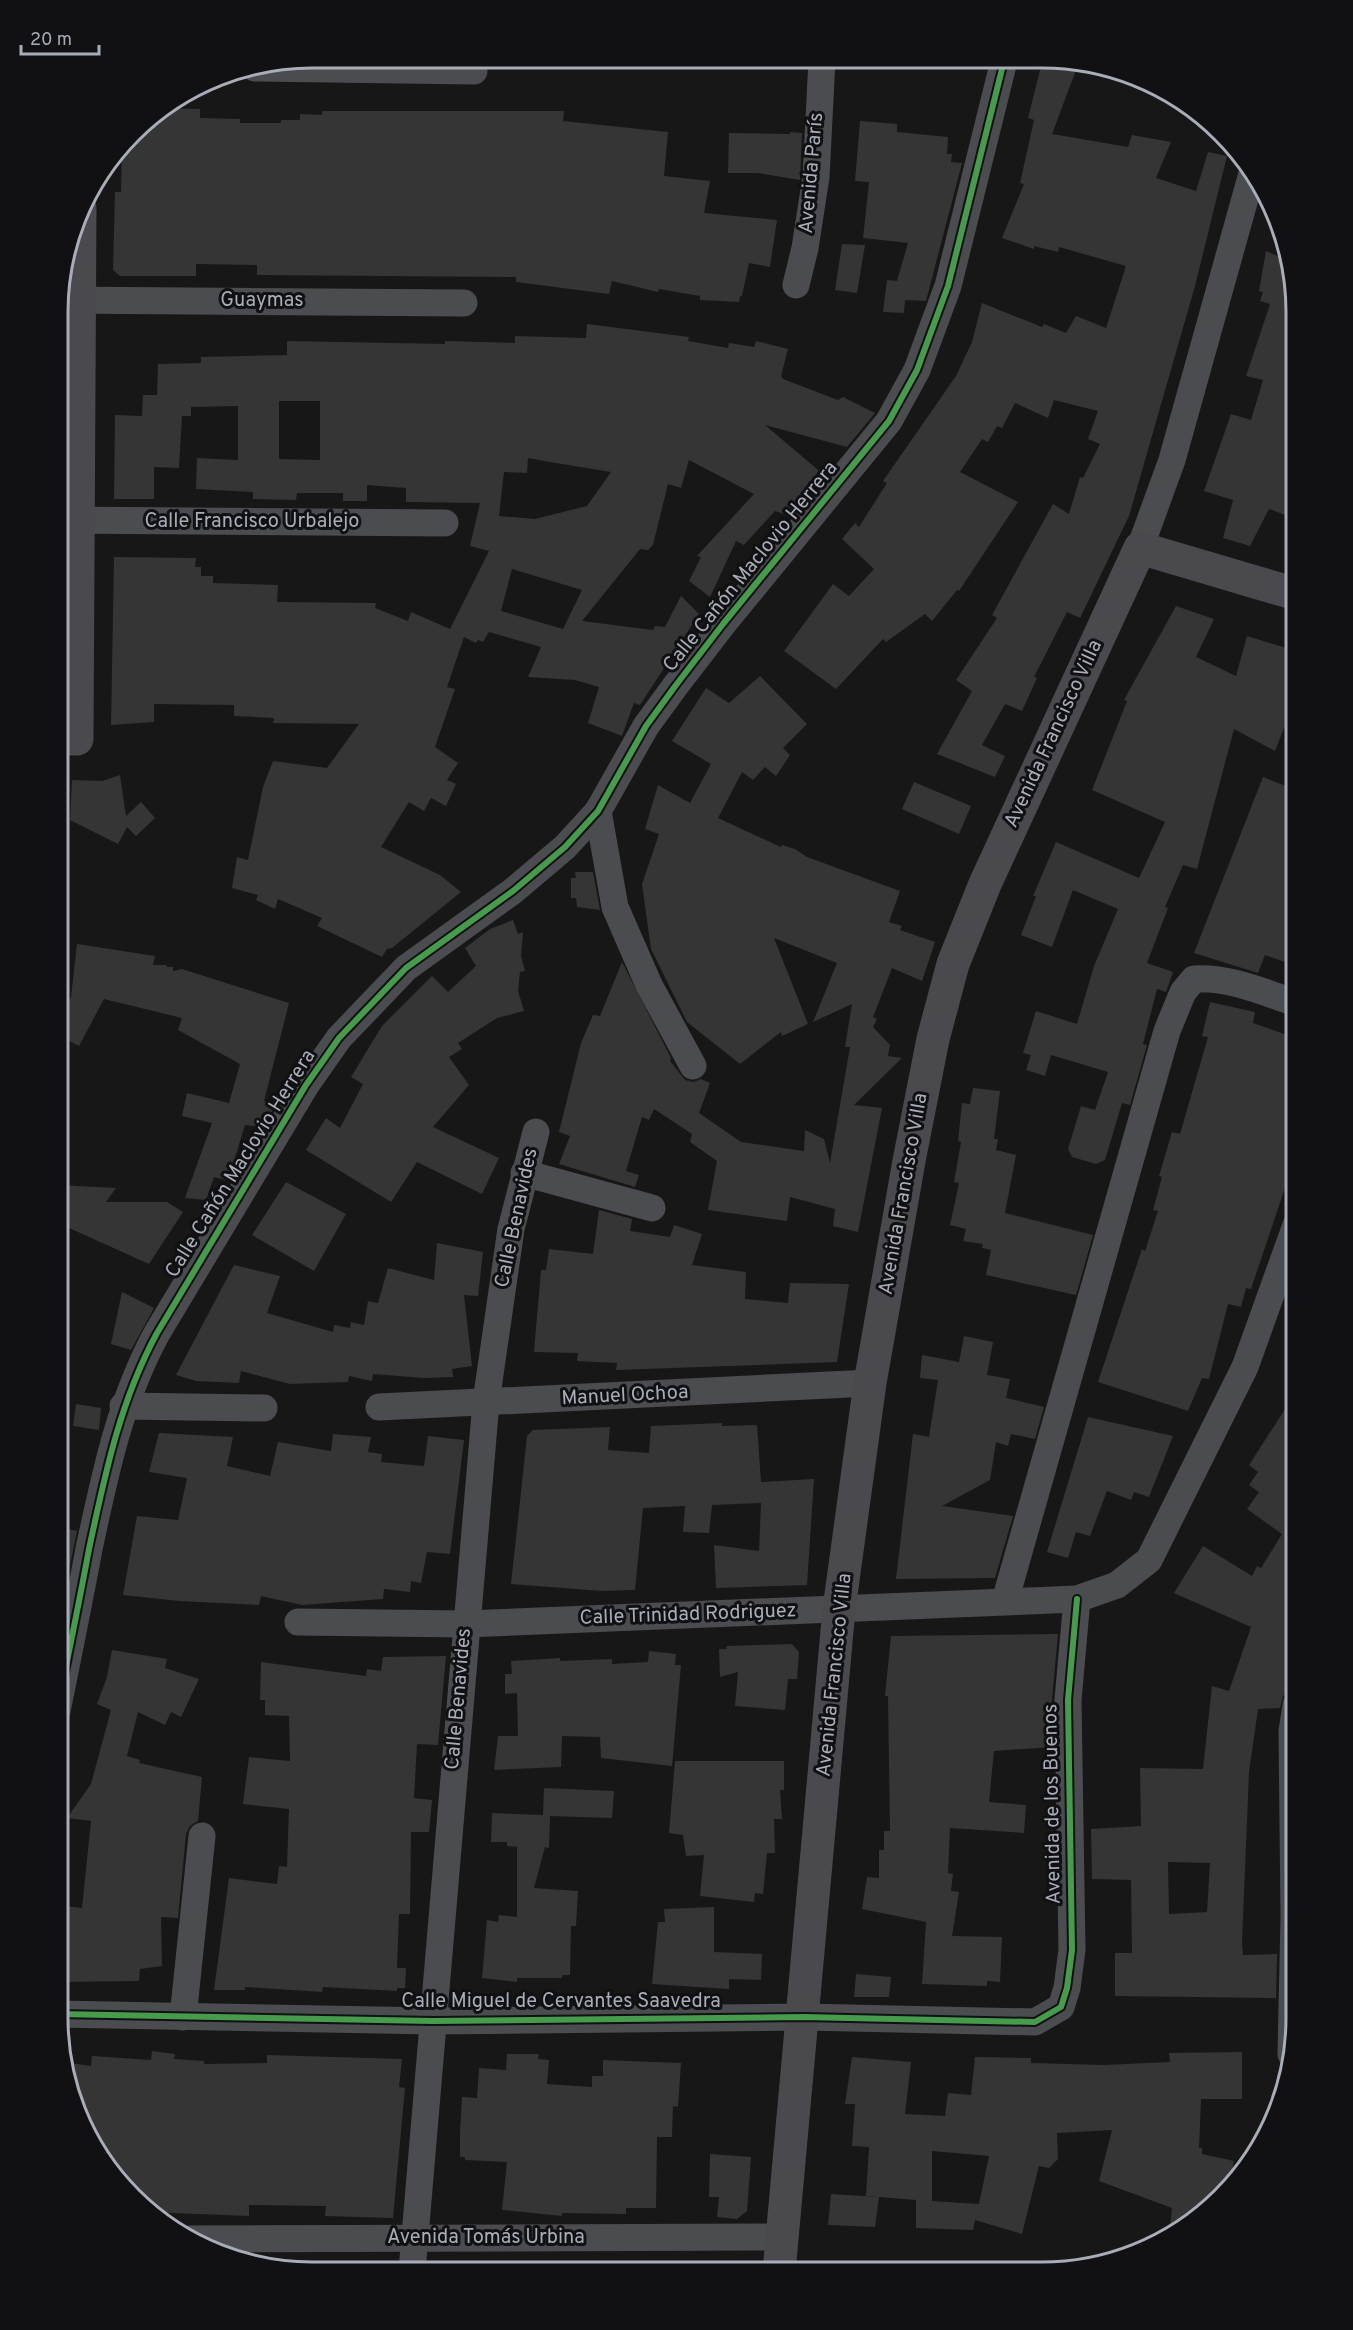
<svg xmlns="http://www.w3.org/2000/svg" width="1353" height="2330" viewBox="0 0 1353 2330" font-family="Overpass,sans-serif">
<rect width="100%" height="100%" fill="#171717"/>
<!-- building -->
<g fill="#353536" fill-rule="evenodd">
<polygon points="1042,62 1079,62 1052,134 1128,147 1132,135 1171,142 1156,178 1196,191 1208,152 1227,156 1195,286 1129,516 1080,618 1067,612 1034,677 1037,678 1022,711 1005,704 982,745 1005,756 995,777 937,754 972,691 956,680 997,618 992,615 1053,504 1069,514 1080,477 1083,478 1100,444 1088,439 1098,411 1054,400 1048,418 1015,403 1002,428 997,426 988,442 982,439 960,472 1018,502 959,591 957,590 932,621 925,614 886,642 883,639 836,689 784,651 833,584 849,596 874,569 842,539 855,523 859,527 887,483 883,481 956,376 972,342 982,303 1042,327 1044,324 1066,333 1076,316 1106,328 1126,266 1059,247 1058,252 1034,246 1034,249 1002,238 1024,184 1020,183 1034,120 1028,118"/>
<polygon points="163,108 200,109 200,118 240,119 240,123 281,123 281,120 300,120 300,114 322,115 322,111 564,111 563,121 668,132 664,176 710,181 704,213 777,220 770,267 749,263 742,296 740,296 739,302 700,300 700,296 659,289 658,292 612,281 609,294 516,282 516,277 257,275 257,265 196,264 196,276 120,276 113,270 115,192 121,192 122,148 143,120"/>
<polygon points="860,121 897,124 897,132 948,137 947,154 952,154 951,162 962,163 926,301 905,300 904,313 883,312 887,280 897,281 908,243 863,238 869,182 855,181"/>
<polygon points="790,132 802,133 800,180 758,173 728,173 729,133 790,134"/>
<polygon points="842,244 865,245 857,293 835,290"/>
<polygon points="1266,251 1287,260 1296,311 1296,519 1269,509 1250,546 1223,538 1233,500 1204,491 1231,414 1251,420 1263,380 1246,376 1270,304 1260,301 1263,292 1259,291"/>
<path d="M587,324L689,337L688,341L728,348L729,343L754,347L756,341L788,349L781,376L783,379L838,400L843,397L875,413L847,447L765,425L824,475L791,516L775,511L744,545L736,541L710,597L689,581L701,557L697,556L754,494L689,460L681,488L668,484L653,545L648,550L640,549L582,621L653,630L655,626L665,627L681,596L699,614L640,705L634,703L622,736L588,723L599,687L575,680L528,677L541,647L489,632L483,642L478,640L476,643L464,637L447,687L455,689L435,747L458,763L447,780L456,784L446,806L431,798L424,811L409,802L381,847L440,875L461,892L392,948L387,949L382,957L317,926L322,918L278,899L275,909L256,900L258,895L232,888L237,857L248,860L263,787L273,761L327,768L359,724L273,723L274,718L234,716V705L154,704V722L111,725L114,557L196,558L195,567H201V576H213V583L278,585L277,602L376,603L375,608L408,621L411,612L450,629L489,551L470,546L480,503L406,502V488L367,485V501H343V493H297L296,500L253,499V492L196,489L197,458L238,460V406L191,407V416H182L179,468L154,467V499H114L115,415L142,416L143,395H157L158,364L201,363V357L287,355V341L445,344V341L515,343V336L586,338ZM279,401H320V460L279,459ZM528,458L550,462L611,472L587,506L535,519L499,516L504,472L527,473ZM512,569L582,590L563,629L501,611Z"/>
<polygon points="1176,606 1214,619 1196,657 1236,676 1247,636 1296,651 1296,727 1286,723 1275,751 1234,729 1197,869 1183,865 1165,907 1168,908 1147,963 1173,972 1166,992 1157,989 1143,1044 1147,1045 1130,1105 1122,1103 1105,1160 1096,1164 1072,1157 1068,1149 1081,1106 1095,1110 1108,1072 1051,1055 1045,1076 1026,1070 1031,1055 1023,1053 1036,1011 1077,1024 1094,966 1118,909 1073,890 1052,947 1021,935 1036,896 1033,896 1056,842 1139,878 1165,822 1092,790 1127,701 1124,700"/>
<polygon points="760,676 807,724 783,748 790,755 776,776 765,767 753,780 742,772 718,818 781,847 782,845 795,849 807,857 900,891 889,922 902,926 900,930 935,942 922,981 892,968 873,1017 877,1019 873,1027 890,1045 888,1056 902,1058 854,1105 882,1108 858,1232 833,1226 835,1209 790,1197 787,1221 708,1210 717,1161 690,1142 692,1134 654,1109 649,1120 642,1117 626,1171 639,1175 635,1187 559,1164 570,1136 559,1132 581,1043 593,1015 600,1016 622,962 671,1058 670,1061 685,1080 693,1082 701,1079 710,1083 699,1113 741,1142 804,1151 805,1130 824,1139 830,1163 850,1047 845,1047 852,1004 813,1022 837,963 774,938 808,1024 782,1036 781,1032 740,1064 687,1022 651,949 642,884 659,834 645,829 658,785 690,803 711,764 672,741 706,688 729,703"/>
<polygon points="120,775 126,816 141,802 155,818 136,836 127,827 118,844 70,820 72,780 102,781"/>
<polygon points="1263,777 1296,790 1296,966 1265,955 1258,973 1194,953"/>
<polygon points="914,782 971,806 959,834 902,809"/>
<polygon points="575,872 593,872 600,910 577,907 576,898 571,898 571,878 576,878"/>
<polygon points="513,920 518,934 523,932 521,956 525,971 520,972 518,991 524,1011 497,1018 458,1043 462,1049 449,1057 469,1085 433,1127 499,1158 482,1194 417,1162 391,1202 306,1150 326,1118 340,1128 363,1084 351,1077 382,1026 432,976 448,992 476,966 465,948 490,929"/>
<polygon points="77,944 155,956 153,965 166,965 167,967 173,967 173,971 182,969 289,1003 264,1101 275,1106 263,1127 245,1125 234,1161 241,1163 230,1181 214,1177 206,1200 185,1198 212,1123 182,1116 187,1093 229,1103 240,1064 178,1030 182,1018 104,999 79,1046 58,1035 58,1021 71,997"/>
<polygon points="1210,1002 1255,1012 1253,1023 1296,1038 1296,1155 1251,1289 1246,1288 1241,1307 1228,1304 1209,1379 1202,1378 1188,1411 1098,1382 1142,1249 1145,1251 1158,1211 1153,1210 1162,1177 1159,1176 1172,1132 1180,1134 1208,1037 1202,1036"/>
<polygon points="973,1088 1000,1091 994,1139 998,1139 996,1150 1016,1155 1005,1213 1093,1235 1076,1295 986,1275 991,1250 982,1248 983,1244 963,1241 966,1229 950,1225 959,1183 954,1182 961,1142 958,1141 962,1103 970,1104"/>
<polygon points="286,1182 346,1214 314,1271 252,1235"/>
<polygon points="58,1185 116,1188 106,1202 167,1202 183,1212 149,1264 58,1223"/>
<polygon points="599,1210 632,1219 630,1231 670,1237 674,1225 702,1234 692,1265 746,1272 745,1299 788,1303 790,1283 849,1284 837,1362 616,1370 617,1363 577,1361 578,1353 534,1352 541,1270 546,1270 549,1249 593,1254"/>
<polygon points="437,1243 483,1252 478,1296 464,1295 472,1366 452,1369 453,1377 424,1378 373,1374 372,1381 349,1376 348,1382 290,1384 241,1371 239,1383 196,1381 176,1375 234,1265 280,1276 267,1313 333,1332 334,1325 350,1328 351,1322 364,1325 368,1301 378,1303 388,1268 434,1280"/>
<polygon points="122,1292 154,1308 131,1350 111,1344"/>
<polygon points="964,1336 993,1342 987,1375 1010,1379 1006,1398 1044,1407 1035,1439 1011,1434 1008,1446 996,1442 990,1480 942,1506 1013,1516 995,1578 896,1579 913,1434 929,1437 938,1380 920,1378 922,1355 959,1362"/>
<path d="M1296,1392V1568L1288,1581L1296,1584V1620L1287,1656L1296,1660V1675L1293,1690L1283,1696L1280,1708L1258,1709L1249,1772L1242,1942L1243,1955L1277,1954L1276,1998L1115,1996V1953H1132L1131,1880L1092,1879L1091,1829L1141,1826L1140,1768L1203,1769L1212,1686L1229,1691L1251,1627L1174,1593L1203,1546L1252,1576L1257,1566L1261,1568L1282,1534L1247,1509L1259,1492L1249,1485L1258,1472L1249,1465ZM1168,1862L1210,1863L1207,1912L1169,1914Z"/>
<polygon points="76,1404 101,1408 99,1430 73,1426"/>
<polygon points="1088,1417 1173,1436 1149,1497 1134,1492 1131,1500 1107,1491 1090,1536 1076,1532 1068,1558 1047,1552"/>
<polygon points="722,1423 722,1426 757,1425 761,1482 814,1479 807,1585 716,1588 714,1545 759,1551 761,1503 712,1505 709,1533 683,1532 685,1506 643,1508 635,1590 602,1591 511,1584 527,1436 533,1430 610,1427 608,1450 649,1453 651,1426"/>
<polygon points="159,1433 233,1437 227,1466 270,1476 278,1442 331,1451 333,1434 371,1437 368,1452 382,1454 381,1462 424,1466 428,1436 464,1440 450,1554 427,1552 421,1583 411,1581 410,1592 384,1589 383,1599 302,1605 261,1596 259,1605 179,1601 123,1595 137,1516 178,1520 187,1478 149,1472"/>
<polygon points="64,1528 77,1531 57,1629 58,1562"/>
<polygon points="1058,1634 1052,1699 1053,1747 994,1751 989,1802 1026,1805 1024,1833 950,1828 948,1873 953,1874 951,1891 959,1892 952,1936 1002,1937 1000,1982 987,1981 987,1986 922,1984 926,1922 862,1909 867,1877 879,1878 879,1850 884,1850 884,1831 890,1831 888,1696 885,1696 891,1636"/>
<polygon points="792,1644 799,1652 797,1679 788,1679 785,1710 735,1706 738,1672 720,1677 719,1649 727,1649 726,1646"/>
<polygon points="112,1650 167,1659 165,1668 199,1679 181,1717 171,1712 165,1725 138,1712 127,1756 140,1760 139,1763 202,1777 198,1821 190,1826 186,1834 178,1918 161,1917 162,1966 140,1969 139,1981 57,1982 57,1905 82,1908 91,1821 67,1818 91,1784 111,1710 97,1704 107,1677"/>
<polygon points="649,1651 676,1654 675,1665 681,1665 672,1766 601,1758 600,1737 562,1736 561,1767 494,1770 498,1736 518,1736 517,1693 505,1694 505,1674 512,1674 511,1661 560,1658 560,1661 612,1659 612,1664 648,1662"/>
<polygon points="446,1656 438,1745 417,1744 414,1798 432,1800 429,1832 411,1832 410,1914 399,1914 397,1968 406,1968 405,1988 397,1988 397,1991 323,1987 322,1992 245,1987 245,1990 214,1990 229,1878 277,1884 279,1866 287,1867 289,1809 243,1804 249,1757 290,1761 289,1716 265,1715 265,1700 260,1700 261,1662 366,1676 367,1669 381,1671 383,1657"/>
<polygon points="675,1761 784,1761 784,1790 780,1790 782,1819 774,1819 775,1853 767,1853 763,1894 755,1893 754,1902 700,1896 704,1855 686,1856 683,1835 669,1833"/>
<polygon points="544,1788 614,1791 612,1818 550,1816 549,1848 545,1847 534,1888 578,1891 576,1926 571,1926 570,1975 562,1975 562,1978 517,1978 517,1982 482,1978 487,1920 498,1922 499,1915 517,1917 517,1847 507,1846 507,1842 491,1842 492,1813 543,1815"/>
<polygon points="714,1907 714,1952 762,1954 761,1980 729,1979 729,1989 652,1984 658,1922 665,1922 664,1909"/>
<polygon points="856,1974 891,1977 889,1997 854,1997"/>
<polygon points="152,2051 175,2054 174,2059 204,2061 204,2064 267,2063 267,2055 402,2059 399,2087 405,2088 393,2218 325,2216 326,2206 249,2205 249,2216 148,2212 100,2160 71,2101 64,2062 91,2066 92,2056 151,2060"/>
<path d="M1242,2052V2099H1201L1199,2148H1202V2154L1234,2161L1228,2188L1183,2230L1169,2237L1172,2208L1099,2181L1112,2130L1057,2133L1058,2159L1049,2168L1039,2166L1022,2234L975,2220L973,2230L916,2228V2200L866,2196L869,2147L852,2146L855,2104H845L852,2057L911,2062L905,2114L945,2116L948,2093L971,2095L975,2057L1031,2058V2063L1104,2065L1170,2062L1169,2053ZM932,2151L989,2156L979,2204L932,2201Z"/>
<polygon points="507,2054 539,2054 538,2059 549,2060 547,2084 592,2087 592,2076 603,2076 603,2060 681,2063 678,2107 673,2106 672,2137 657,2137 656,2208 626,2208 626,2214 562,2213 562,2216 502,2210 507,2162 465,2160 465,2157 460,2157 460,2133 462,2097 477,2098 479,2068 506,2070"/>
<polygon points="710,2154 751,2157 747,2211 737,2219 717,2217 719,2197 709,2197"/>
<polygon points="831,2194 879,2197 875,2227 828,2225"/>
</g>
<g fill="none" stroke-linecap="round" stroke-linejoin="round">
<!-- minor -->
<g stroke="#4b4c50" stroke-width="27">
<polyline points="255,68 474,71"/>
<polyline points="796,285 805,248 816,177 822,60"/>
<polyline points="59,300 464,303"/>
<polyline points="59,520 445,523"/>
<polyline points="1140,548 1172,460 1253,170"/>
<polyline points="598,811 615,907 649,985 693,1066"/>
<polyline points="524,1173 652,1208"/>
<polyline points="123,1406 264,1408"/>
<polyline points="379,1407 870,1383"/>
<path d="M1005,1601L1167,1031L1183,992L1194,979C1230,977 1263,992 1296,1003"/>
<polyline points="298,1622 466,1624 1077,1599 1117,1585 1149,1560 1245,1367 1296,1225"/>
<path d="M57,1711C68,1657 79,1603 89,1549C105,1474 120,1401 157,1333L306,1085L339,1038L406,968L513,891L565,847L598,811L646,726L676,685L723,624L889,421L917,370L948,286L1004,61"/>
<polyline points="57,2014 433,2021 804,2017 1035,2022 1061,2007 1067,1988 1072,1950 1068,1700 1077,1599"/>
<polyline points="183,2017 202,1836"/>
<polyline points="1291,2054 1294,1917 1292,1731 1296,1705"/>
<polyline points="189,2239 783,2237"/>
<polyline points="412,2271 486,1402 511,1229 536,1132"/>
</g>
<!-- secondary -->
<g stroke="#4a4a4e" stroke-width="33">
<polyline points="59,739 77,739 80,208"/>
<polyline points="779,2272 839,1609 870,1383 909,1161 933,1039 953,964 985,884 1140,548 1296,594"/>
</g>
<defs>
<g id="cycleway">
<path d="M57,1711C68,1657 79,1603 89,1549C105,1474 120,1401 157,1333L306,1085L339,1038L406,968L513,891L565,847L598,811L646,726L676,685L723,624L889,421L917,370L948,286L1004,61"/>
<polyline points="57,2014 433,2021 804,2017 1035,2022 1061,2007 1067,1988 1072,1950 1068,1700 1077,1599"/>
</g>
</defs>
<!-- cycleway casing -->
<use href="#cycleway" stroke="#111113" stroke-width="10"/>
<!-- cycleway -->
<use href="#cycleway" stroke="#469c4c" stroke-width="6"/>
</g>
<g text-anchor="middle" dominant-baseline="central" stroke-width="6" stroke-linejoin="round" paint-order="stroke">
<!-- street labels -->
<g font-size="20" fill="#a8adb8" stroke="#111113">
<text transform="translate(812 173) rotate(-85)">Avenida París</text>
<text x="262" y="301">Guaymas</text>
<text x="252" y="522">Calle Francisco Urbalejo</text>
<text transform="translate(751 567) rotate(-51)">Calle Cañón Maclovio Herrera</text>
<text transform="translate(1054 734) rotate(-65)">Avenida Francisco Villa</text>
<text transform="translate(241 1164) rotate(-58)">Calle Cañón Maclovio Herrera</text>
<text transform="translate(904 1194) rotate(-80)">Avenida Francisco Villa</text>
<text transform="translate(517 1218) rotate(-78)">Calle Benavides</text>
<text transform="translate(625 1396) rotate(-3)">Manuel Ochoa</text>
<text transform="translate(688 1615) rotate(-2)">Calle Trinidad Rodriguez</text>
<text transform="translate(835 1675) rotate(-84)">Avenida Francisco Villa</text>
<text transform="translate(459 1699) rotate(-85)">Calle Benavides</text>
<text transform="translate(1053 1804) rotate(-91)">Avenida de los Buenos</text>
<text x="561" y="2002">Calle Miguel de Cervantes Saavedra</text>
<text x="486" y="2238">Avenida Tomás Urbina</text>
</g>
</g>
<!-- crop -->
<path d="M0 0H1353V2330H0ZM312 68H1042A244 244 0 0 1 1286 312V2018A244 244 0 0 1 1042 2262H312A244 244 0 0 1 68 2018V312A244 244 0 0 1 312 68Z" fill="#111113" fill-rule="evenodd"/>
<path fill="none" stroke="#a8adb8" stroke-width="3" d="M312 68H1042A244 244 0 0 1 1286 312V2018A244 244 0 0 1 1042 2262H312A244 244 0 0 1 68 2018V312A244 244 0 0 1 312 68Z"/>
<!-- scale -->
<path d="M21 45v9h78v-9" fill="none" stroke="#a8adb8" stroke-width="3"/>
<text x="30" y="45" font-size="18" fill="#a8adb8" stroke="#111113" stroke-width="4.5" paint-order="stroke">20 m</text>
</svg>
